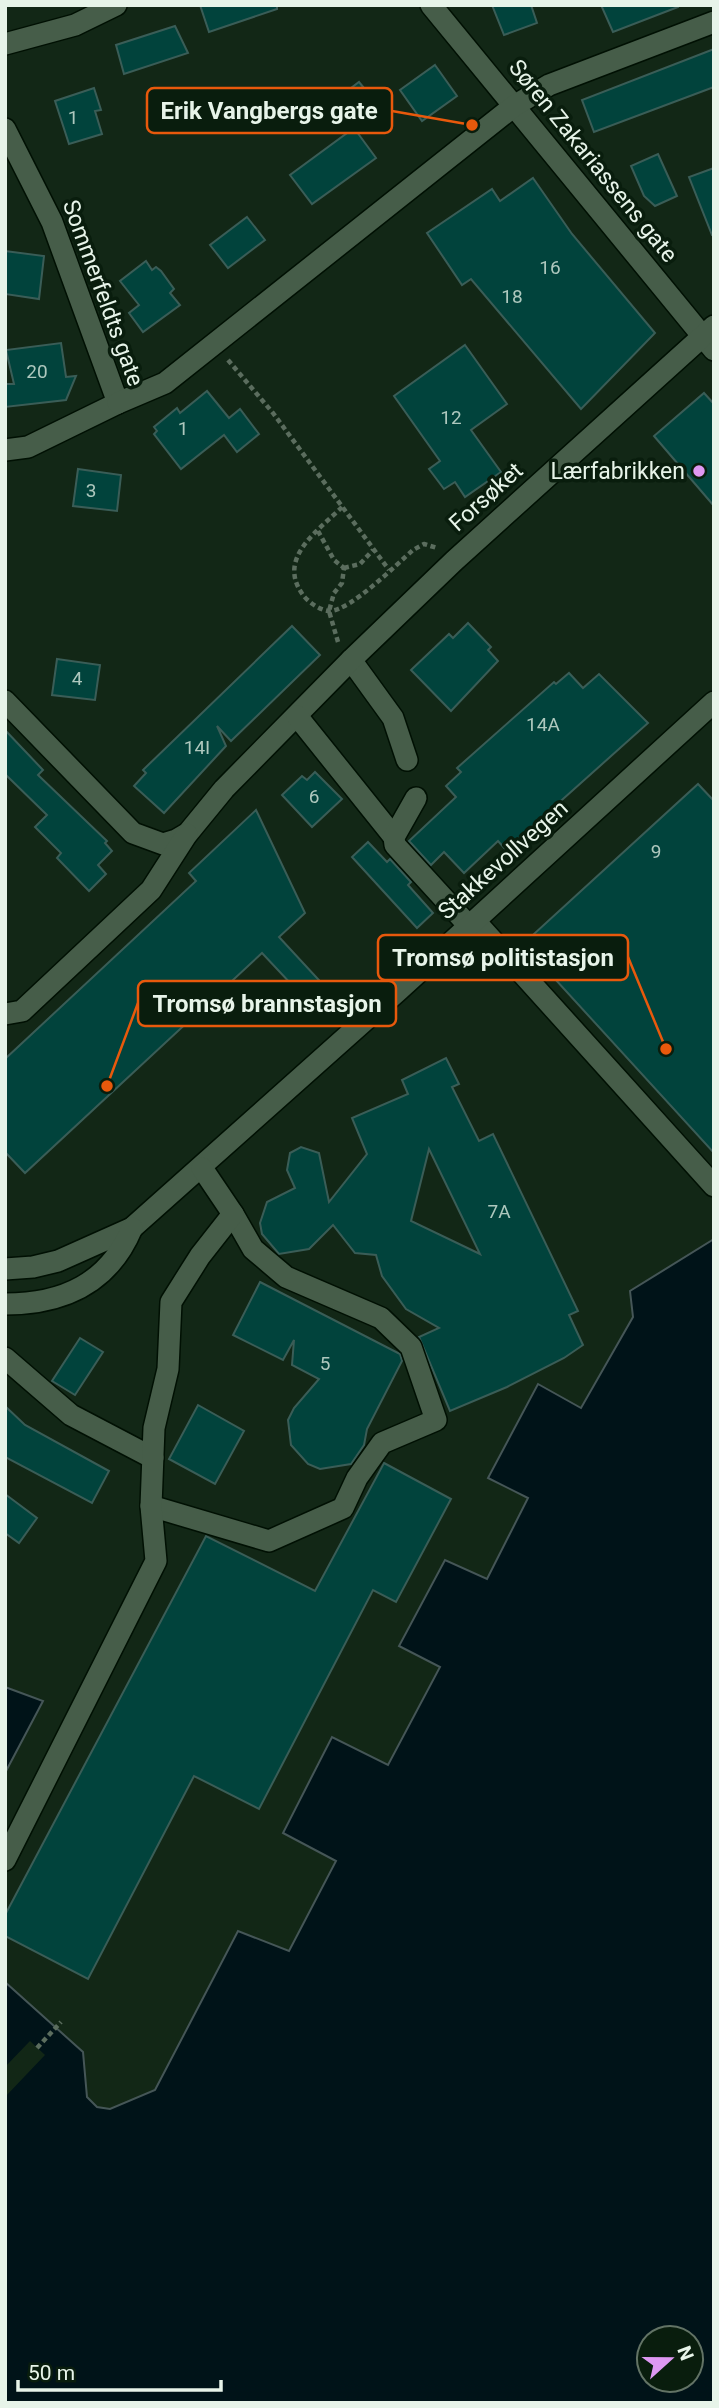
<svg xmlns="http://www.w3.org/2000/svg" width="719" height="2408" viewBox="0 0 719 2408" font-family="Roboto,sans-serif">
<rect width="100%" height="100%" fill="#122716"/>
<!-- water -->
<g fill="#001318" stroke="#455657" stroke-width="2" fill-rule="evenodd">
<path d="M714,1239V2403H5V1982L83,2052L87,2097L97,2107L110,2109L155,2090L238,1931L289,1951L336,1861L283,1833L332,1737L388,1765L440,1667L399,1646L445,1560L487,1579L528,1498L488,1478L538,1384L581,1408L633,1317L630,1291ZM649,2338H691V2380H649Z"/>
<polygon points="5,1687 43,1701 5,1773"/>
</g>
<!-- pier -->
<polygon fill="#122716" points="30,2041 45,2055 5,2097 5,2067"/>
<!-- building -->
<g fill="#01433c" stroke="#3a5d57" stroke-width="2" fill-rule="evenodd">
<polygon points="200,5 277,5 277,9 209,32"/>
<polygon points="492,5 531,5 537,23 504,35"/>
<polygon points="601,5 678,5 678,7 613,32"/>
<polygon points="175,26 188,53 124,74 116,45"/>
<polygon points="714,49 714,87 594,132 582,100"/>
<polygon points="435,65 457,96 422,121 400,90"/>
<polygon points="359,82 378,105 352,125 334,101"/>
<polygon points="94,88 101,110 95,111 102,134 69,144 55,101"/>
<polygon points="354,128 376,158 312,204 290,175"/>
<polygon points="658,154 677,196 655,206 644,196 631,166"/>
<polygon points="714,168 714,235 712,235 689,177"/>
<polygon points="533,178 572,234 655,333 581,409 471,279 462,285 427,233 492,189 500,201"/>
<polygon points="247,217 265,240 228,268 210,245"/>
<polygon points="5,251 44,256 39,299 5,294"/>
<polygon points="146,261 152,270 156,267 161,271 174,289 170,293 180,305 143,332 129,313 139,305 120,281"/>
<polygon points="61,343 66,377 76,376 66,400 5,407 5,384 14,384 6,350"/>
<polygon points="465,345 507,404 471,430 501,472 465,497 455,482 444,489 429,469 440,461 394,396"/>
<polygon points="207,391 229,418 240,409 259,434 237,452 224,435 181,469 154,434 157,431 154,427 177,408 180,413"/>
<polygon points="704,393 714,404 714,506 654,436"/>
<polygon points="78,469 121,475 117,511 73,506"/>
<polygon points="468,623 491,647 488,650 498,661 451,711 411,670 449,634 453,638"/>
<polygon points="292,626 320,655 231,741 217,726 226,746 164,813 134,786 146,773 143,770"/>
<polygon points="57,659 100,665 95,700 52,695"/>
<polygon points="569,673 583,688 599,674 648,723 506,850 498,841 464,873 444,852 431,865 409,841 456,797 446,786 461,772 457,768 554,682 556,684"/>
<polygon points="5,730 43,770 38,775 107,841 105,843 112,851 98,865 106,874 89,891 57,858 61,853 35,827 47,815 5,774"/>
<polygon points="315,772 342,799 312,827 282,795 302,776 307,780"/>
<polygon points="698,784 714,801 714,1153 523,944"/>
<polygon points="256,810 305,913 279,937 341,1004 324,1019 262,953 25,1173 5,1152 5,1059 196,881 189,873"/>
<polygon points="368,842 387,862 390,859 411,882 408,885 433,913 417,928 352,857"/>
<path d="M446,1058L459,1084L452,1087L479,1141L493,1134L578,1311L569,1315L583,1345L564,1358L507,1387L450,1411L419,1337L439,1328L406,1309L382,1276L376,1255L355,1253L333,1225L309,1249L279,1254L262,1234L260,1223L267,1202L295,1188L287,1170L290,1153L301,1147L319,1153L329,1202L367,1154L352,1118L408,1094L402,1080ZM429,1149L480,1254L411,1221Z"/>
<polygon points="260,1282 400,1354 402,1361 367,1429 364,1445 351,1464 320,1469 308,1464 291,1445 288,1420 294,1408 319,1379 292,1365 294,1340 283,1360 233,1335"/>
<polygon points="80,1338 103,1352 75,1395 52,1381"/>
<polygon points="198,1405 244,1431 215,1484 169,1459"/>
<polygon points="5,1406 25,1425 109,1471 92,1503 5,1457"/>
<polygon points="384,1463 451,1499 396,1602 373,1590 259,1809 194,1776 88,1979 5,1936 5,1915 206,1536 315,1591"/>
<polygon points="5,1494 37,1518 19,1543 5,1533"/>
</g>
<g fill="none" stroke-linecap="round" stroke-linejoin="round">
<defs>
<g id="minor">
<polyline points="431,5 714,350"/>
<polyline points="5,44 75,25 116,5"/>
<polyline points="5,129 52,222 118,403 28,447 5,450"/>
<polyline points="118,403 165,383 514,106 549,85 714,22"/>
<polyline points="351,660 393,718 407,760"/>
<polyline points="5,701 133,833 163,844 176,840 188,833 224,789 351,660 454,561 714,326"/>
<polyline points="297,716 394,837"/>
<polyline points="416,798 394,837 395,845 469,926"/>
<polyline points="475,921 714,1186"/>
<polyline points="5,1014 22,1011 151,890 187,834"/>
<polyline points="5,1269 33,1267 58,1261 132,1228 399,990 714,702"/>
<path d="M5,1304C64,1304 109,1283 132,1228"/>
<polyline points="5,1358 71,1415 153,1458"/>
<polyline points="151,1506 269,1541 343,1508 357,1478 382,1443 436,1420 411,1347 381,1318 286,1277 253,1249 233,1214"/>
<polyline points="5,1860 156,1561 151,1506 154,1428 168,1369 171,1302 200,1256 233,1214 202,1168"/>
</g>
</defs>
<!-- minor casing -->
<use href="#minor" stroke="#001003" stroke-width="24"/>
<!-- path -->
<g stroke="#5b6d5e" stroke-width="4.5" stroke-dasharray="5 3.5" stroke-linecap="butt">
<polyline points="228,360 273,413 389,570"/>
<path d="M342,507C318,531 276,558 303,595C308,602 321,611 330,611C351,610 396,565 413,550L424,544L437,548"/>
<polyline points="318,531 334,560 344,568"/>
<polyline points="344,568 360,564 373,550"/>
<polyline points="338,642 329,611 334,593 342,583 344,568"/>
<polyline points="37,2048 61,2022"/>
</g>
<!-- minor -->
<use href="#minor" stroke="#465d49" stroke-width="21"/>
</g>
<!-- markers -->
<circle fill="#de98f2" stroke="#091d0d" stroke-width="2.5" cx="699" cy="471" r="7"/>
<g text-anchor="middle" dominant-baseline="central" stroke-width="7" stroke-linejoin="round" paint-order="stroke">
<!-- number labels -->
<g font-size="19" fill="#aec8be">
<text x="73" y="117">1</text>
<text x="550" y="267">16</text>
<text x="512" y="296">18</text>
<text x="37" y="371">20</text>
<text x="451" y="417">12</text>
<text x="183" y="428">1</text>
<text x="91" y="490">3</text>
<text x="77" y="678">4</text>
<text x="543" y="724">14A</text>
<text x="197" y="747">14I</text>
<text x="314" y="796">6</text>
<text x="656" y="851">9</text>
<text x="499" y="1211">7A</text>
<text x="325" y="1363">5</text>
</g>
<!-- street labels -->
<g font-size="23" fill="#e7f4e9" stroke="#091d0d">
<text transform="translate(593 161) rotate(51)">Søren Zakariassens gate</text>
<text transform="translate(103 293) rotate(70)">Sommerfeldts gate</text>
<text transform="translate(486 497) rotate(-42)">Forsøket</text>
<text transform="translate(503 860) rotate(-42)">Stakkevollvegen</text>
</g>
<!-- poi labels -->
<g font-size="23" fill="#e7f4e9" stroke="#091d0d" text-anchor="end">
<text x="685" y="471">Lærfabrikken</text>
</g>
</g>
<!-- callouts -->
<path fill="none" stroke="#e8590c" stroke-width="2.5" d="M472 125L392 111M666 1049L628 957M107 1086L138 1003"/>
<g fill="#e8590c" stroke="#091d0d" stroke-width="2.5">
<circle cx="472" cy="125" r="7"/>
<circle cx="666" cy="1049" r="7"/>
<circle cx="107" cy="1086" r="7"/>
</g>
<g fill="#091d0d" stroke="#e8590c" stroke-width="2.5">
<rect x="147" y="88" width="245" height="45" rx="7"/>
<rect x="378" y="935" width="250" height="45" rx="7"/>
<rect x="138" y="981" width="258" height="45" rx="7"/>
</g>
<g font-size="24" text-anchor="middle" font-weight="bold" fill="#e7f4e9">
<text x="269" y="119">Erik Vangbergs gate</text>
<text x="503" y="966">Tromsø politistasjon</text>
<text x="267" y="1012">Tromsø brannstasjon</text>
</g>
<!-- border -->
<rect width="719" height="2408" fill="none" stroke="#e7f4e9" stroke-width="14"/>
<!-- north arrow -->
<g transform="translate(670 2359) rotate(69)"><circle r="33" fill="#091d0d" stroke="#627365" stroke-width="2"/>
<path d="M0-5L12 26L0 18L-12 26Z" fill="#de98f2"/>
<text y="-10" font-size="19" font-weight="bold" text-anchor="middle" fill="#e7f4e9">N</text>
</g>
<!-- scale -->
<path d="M18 2380v10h203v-10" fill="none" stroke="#e7f4e9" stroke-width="3.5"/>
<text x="28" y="2380" font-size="21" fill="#e7f4e9" stroke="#091d0d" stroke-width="5" paint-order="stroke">50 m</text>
</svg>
